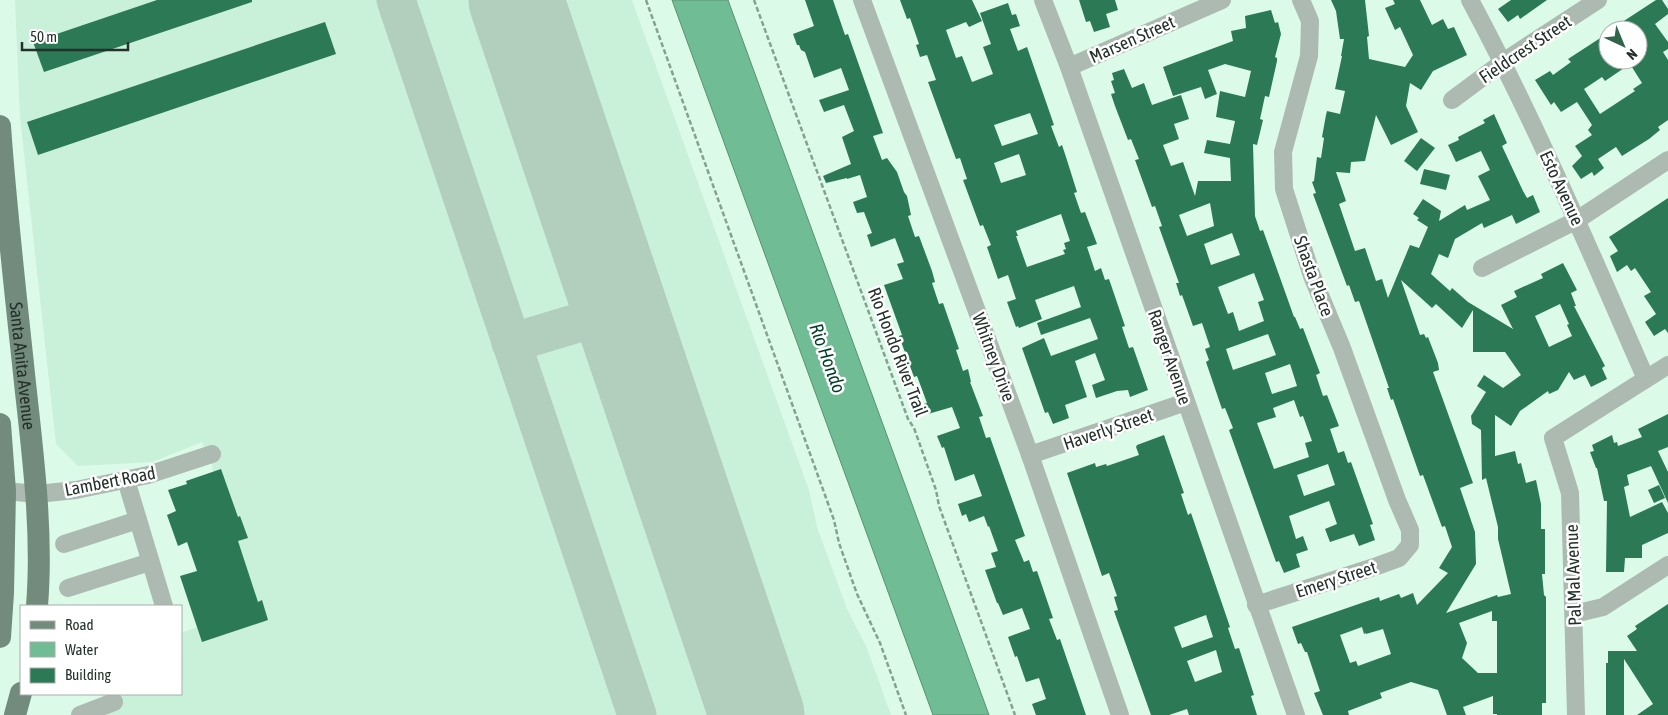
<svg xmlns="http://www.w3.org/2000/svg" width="1668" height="715" viewBox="0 0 1668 715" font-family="'Asap Condensed',sans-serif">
<rect width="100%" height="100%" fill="#dbfbe8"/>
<!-- built -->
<polygon fill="#c9f0d9" points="15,0 632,0 809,490 817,527 847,609 867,648 891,715 107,715 101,694 181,694 181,633 233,614 212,464 202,442 152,462 78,466 56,444 20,117"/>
<!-- water -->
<polygon fill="#70bc94" stroke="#599274" points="672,0 728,0 989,715 933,715"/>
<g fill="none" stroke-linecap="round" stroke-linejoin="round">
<!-- taxiway -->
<g stroke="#b2cebd" stroke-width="39">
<polyline points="396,0 637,715"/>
<polyline points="511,343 621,310"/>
</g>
<!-- runway -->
<polyline stroke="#b2cebd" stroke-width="95" points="516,0 757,715"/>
</g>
<!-- building -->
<g fill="#2b7955" fill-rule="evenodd">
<polygon points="157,0 252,0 252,2 44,72 33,42"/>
<polygon points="805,0 833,0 845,35 848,34 883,133 873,136 882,160 887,158 897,172 904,192 907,196 911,215 908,216 915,237 919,236 932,271 935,282 932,283 939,304 943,303 959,349 956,350 963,371 968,369 971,382 970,382 983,416 979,417 986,438 990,437 1025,536 1015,540 1024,562 1029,560 1033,572 1037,571 1053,618 1049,619 1057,640 1060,639 1086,715 1036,715 1032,704 1046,699 1039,678 1026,682 1017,656 1015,657 1008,637 1030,629 1022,608 1003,615 998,603 997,603 985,570 996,567 991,553 998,551 989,526 988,527 984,516 969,522 966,514 962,516 958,504 982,496 974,474 955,481 944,447 942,448 937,436 960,428 952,407 928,414 924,404 927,403 917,376 914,377 899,336 902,335 884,285 903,279 897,264 904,262 895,238 871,247 867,235 872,233 864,212 857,213 853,202 867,197 860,175 847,179 847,178 826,183 823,176 851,164 842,137 854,131 844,105 824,112 819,100 849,90 841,68 814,78 805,52 801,50 799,45 797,45 793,34 814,26"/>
<path d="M900,0H972L982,21L969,27L966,22L946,30L956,58L962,56L972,82L993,74L983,47L991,44L980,13L1008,3L1012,15L1016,14L1020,26L1010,29L1018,51L1027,47L1054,125L1051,126L1059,147L1062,145L1066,157L1077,192L1074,193L1081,213L1085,212L1097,244L1087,247L1095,271L1101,268L1105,280L1109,279L1125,326L1122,327L1129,348L1133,347L1148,390L1130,397L1128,390L1117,391L1096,398L1092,385L1105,380L1095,353L1075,361L1087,397L1065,405L1069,418L1053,424L1048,412L1045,413L1022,348L1044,338L1051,356L1098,339L1090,318L1041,335L1037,323L1081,307L1074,286L1035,300L1042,319L1019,328L1018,326L1016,327L1007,302L1016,299L1008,275L998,279L987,247L991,245L983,225L980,226L963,180L967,179L960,158L956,159L928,82L936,80L927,55L920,57L916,45L919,44L910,18L907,19ZM1030,113L1038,134L1002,146L994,125ZM1019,154L1026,175L1001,183L994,163ZM1061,214L1070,241L1064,243L1066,249L1063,250L1065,254L1027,267L1016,236H1018L1016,231Z"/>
<polygon points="1079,0 1115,0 1118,10 1106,14 1110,27 1094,32 1090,21 1086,22"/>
<path d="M1331,0H1365L1369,36L1367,37L1369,59L1405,67L1413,55L1400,27L1395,30L1385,8L1395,4L1393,0H1420L1432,25L1443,19L1448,29L1454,27L1467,55L1433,71L1421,90L1410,83L1406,106L1418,132L1391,145L1376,115L1365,161L1351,162L1350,173L1336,172L1346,201L1339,204L1355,251L1365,248L1376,281L1382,279L1388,298L1410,245L1419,248L1428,227L1417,220L1419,218L1413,214L1423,199L1441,211L1439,221L1465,205L1467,210L1490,200L1478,176L1490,170L1481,151L1456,162L1448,145L1459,140L1458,137L1485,123L1483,120L1494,114L1507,143L1502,146L1523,191L1527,198L1533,195L1540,212L1516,224L1512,215L1484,228L1482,223L1455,239L1448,258L1439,254L1431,274L1450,291L1452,288L1468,302L1513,329L1501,305L1517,297L1514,291L1543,278L1541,274L1563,263L1577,290L1571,293L1576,306H1574L1605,366L1602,368L1607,379L1591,387L1585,375L1574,380L1569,372L1558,390L1549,394L1548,391L1520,411L1511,426L1495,415V456L1515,451L1518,464L1521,463L1526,483L1536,480L1541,504V529H1545V574H1542L1544,595L1546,597V703H1542V715H1497V714H1493V696L1463,707L1466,715H1447L1438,690L1411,682L1380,693L1382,698L1348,711L1349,715H1323L1314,693L1320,691L1307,652H1305L1301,643L1298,644L1292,627L1379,597L1380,601L1399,594L1401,598L1413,593L1417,605L1448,573L1439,568L1452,547L1445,526L1442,527L1423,475L1420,476L1393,399L1391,400L1387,388H1389L1359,301L1355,302L1349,285L1347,286L1313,194L1316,193L1312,182L1314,181L1317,157L1321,158L1324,138L1322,137L1326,115L1327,111L1340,114L1345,91L1335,89L1342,56H1341L1344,39H1340L1336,11ZM1401,280L1432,308L1436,304L1462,328L1473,310V352H1505L1521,375L1503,388L1484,375L1477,386L1486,392L1471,416L1472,424L1481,430L1482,480L1486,478L1498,527V539L1511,594L1498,597L1497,595L1446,613L1476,564L1475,532L1460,488L1473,483L1433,372L1439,370L1438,363L1428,337L1426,338L1424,334L1420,335ZM1560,304L1569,324L1567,325L1572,336L1549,347L1535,316ZM1492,611V621H1497V673H1478L1462,658L1467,643L1459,623ZM1362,627L1364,634L1366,633V634L1383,629L1391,654L1358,666L1356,661L1350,663L1340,635Z"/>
<polygon points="1511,0 1547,0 1520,19 1518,15 1508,22 1498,9"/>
<path d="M1656,0H1662L1668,9V14L1655,24L1668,42V49L1663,52L1668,60V120L1658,127L1660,130L1649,139L1622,156L1616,147L1598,159L1604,168L1594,176L1592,172L1581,179L1572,166L1582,156L1575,146L1592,135L1588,130L1592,125L1577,102L1561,112L1554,102L1551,105L1535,80L1550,71L1553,75L1571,62L1568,59L1608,33V60H1638V30H1610ZM1630,64L1642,83L1633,89L1635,91L1600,114L1584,89L1602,77L1605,81Z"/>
<path d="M1271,10L1275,23L1278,22L1281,34L1275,57L1277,58V61L1269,97L1265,96L1260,119L1263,120L1257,145L1253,144L1255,216L1260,231L1263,230L1294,317H1295L1300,329L1303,328L1320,373L1316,375L1323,396L1327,395L1339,426L1330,429L1338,453L1344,451L1348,463L1351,462L1373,524L1370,525L1375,540L1359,546L1354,534L1330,542L1325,529L1337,524L1329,501L1289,516L1296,539L1303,536L1308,550L1296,554L1300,567L1284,573L1279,561L1276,562L1229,430L1233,428L1225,408L1222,409L1206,362L1209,360L1205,349L1210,347L1202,323L1193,326L1182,295L1180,296L1176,283H1179L1159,227L1162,226L1155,206L1152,207L1135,160L1139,159L1131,139L1128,140L1115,106L1111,94L1115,93L1111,81L1114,80L1112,73L1124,69L1132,88L1144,83L1152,105L1181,95L1189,119L1174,124L1179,139L1163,145L1171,166L1183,162L1195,196L1198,181H1231L1230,158L1204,153L1207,140L1230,144L1235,121L1216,117L1220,91L1245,97L1251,71L1225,64L1208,70L1217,94L1205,99L1201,87L1173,96L1163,67L1233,41L1231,31L1246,28L1245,16ZM1210,203L1214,226L1187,236L1179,215ZM1232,233L1240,255L1211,265L1204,244ZM1254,273L1264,300L1258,302L1264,321L1239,331L1233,312L1228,314L1218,287ZM1268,334L1276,355L1233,370L1226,349ZM1290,364L1297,386L1272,394L1265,373ZM1294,400L1300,417L1303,416L1312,441L1305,443L1309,457L1274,469L1257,423L1276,417L1273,408ZM1328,464L1335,485L1304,496L1297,475Z"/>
<polygon points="325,22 336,54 38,155 27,122"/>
<polygon points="1421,138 1435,148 1417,171 1404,161"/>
<polygon points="1424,169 1450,175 1446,190 1420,184"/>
<polygon points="1668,198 1668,333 1665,329 1654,336 1645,322 1656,314 1644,296 1651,292 1635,268 1631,271 1627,265 1617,272 1610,256 1618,251 1609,237"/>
<polygon points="1668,414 1668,447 1658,451 1668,472 1668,503 1651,466 1627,475 1629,485 1624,487 1630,517 1662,502 1668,513 1668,533 1642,545 1642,558 1625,558 1624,572 1606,572 1607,501 1604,501 1597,468 1596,468 1590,452 1594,451 1592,445 1612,435 1614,443 1617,442 1618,446 1642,437 1638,429"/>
<path d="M1164,435L1184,493L1181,494L1188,515L1191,513L1230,627L1228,628L1235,649L1239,648L1254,695L1251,696L1257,715H1189L1187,709L1169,715H1151L1114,611L1118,610L1114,597L1117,596L1109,573L1102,576L1098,564L1067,473L1095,463L1096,467L1106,464L1107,466L1139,455L1136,447L1137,445ZM1206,615L1213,637L1182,648L1174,627ZM1216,650L1222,672L1195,682L1187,661Z"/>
<polygon points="221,469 238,517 240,516 248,538 238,541 239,544 258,602 262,600 268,620 202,642 180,576 197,571 187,542 178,546 167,515 176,511 168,490 187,484 186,481"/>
<polygon points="1659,485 1665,498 1654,503 1648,490"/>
<polygon points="1668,604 1668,715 1637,715 1653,704 1624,659 1624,715 1606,715 1606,663 1608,663 1608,651 1637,651 1627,636 1637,629 1635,626"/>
</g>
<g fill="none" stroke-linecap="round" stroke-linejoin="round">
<!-- path -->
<g stroke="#88a092" stroke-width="2.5" stroke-dasharray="5 2.5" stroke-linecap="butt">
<polyline points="646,0 834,520 839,543 857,594 880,643 906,715"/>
<polyline points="754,0 908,419 914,428 936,490 939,506 1015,715"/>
</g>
<!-- minor -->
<g stroke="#acbab2" stroke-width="18">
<polyline points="862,0 1030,455 1120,715"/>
<polyline points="1043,0 1069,67 1296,715"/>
<path d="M1470,0C1536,123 1590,251 1646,379"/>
<polyline points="1069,67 1222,0"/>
<polyline points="1452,100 1503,62 1598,0"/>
<polyline points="1482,268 1577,220 1668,160"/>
<polyline points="1030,455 1186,402"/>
<polyline points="126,480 164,606"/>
<polyline points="5,491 37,494 76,490 148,475 212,454"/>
<polyline points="64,544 138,520"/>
<polyline points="68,588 150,562"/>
<polyline points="1256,605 1377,566 1399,558 1410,545 1410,530 1397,500 1342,348 1312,276 1284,189 1283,152 1309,56 1310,21 1301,0"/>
<polyline points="1574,614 1603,607 1668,565"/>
<polyline points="80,715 114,702"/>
<polyline points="1576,715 1570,493 1553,438 1668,365"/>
</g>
<!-- major -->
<g stroke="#728b7d" stroke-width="22">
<path id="s1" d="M0,126C6,212 16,297 25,383C33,457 43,532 37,606"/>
<polyline points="0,424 5,491 3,593 0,637"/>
<polyline points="15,715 21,693"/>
</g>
</g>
<g text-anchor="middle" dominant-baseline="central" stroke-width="5" stroke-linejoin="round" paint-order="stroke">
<!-- street labels -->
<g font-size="18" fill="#24312a" stroke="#fff">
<text transform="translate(1132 39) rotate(-24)">Marsen Street</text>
<text transform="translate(1525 49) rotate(-34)">Fieldcrest Street</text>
<text transform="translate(1562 188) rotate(65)">Esto Avenue</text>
<text transform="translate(1314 276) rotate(70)">Shasta Place</text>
<text transform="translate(898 352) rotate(69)">Rio Hondo River Trail</text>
<text transform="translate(994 357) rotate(70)">Whitney Drive</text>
<text transform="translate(1170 357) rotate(71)">Ranger Avenue</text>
<text stroke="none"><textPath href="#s1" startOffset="241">Santa Anita Avenue</textPath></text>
<text transform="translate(1108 429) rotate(-19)">Haverly Street</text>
<text transform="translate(110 481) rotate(-11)">Lambert Road</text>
<text transform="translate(1573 575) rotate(-92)">Pal Mal Avenue</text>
<text transform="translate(1336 579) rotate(-18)">Emery Street</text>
</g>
<!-- water labels -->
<g font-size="19" font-style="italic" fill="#003f26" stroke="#fff">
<text transform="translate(828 358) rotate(70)">Rio Hondo</text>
</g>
</g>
<!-- legend -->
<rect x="20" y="605" width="162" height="90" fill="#ffffff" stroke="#a7adaa"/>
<rect x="30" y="621" width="25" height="8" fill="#728b7d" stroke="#a7adaa"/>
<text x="65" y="630" font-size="15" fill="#24312a">Road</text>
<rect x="30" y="642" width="25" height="15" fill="#70bc94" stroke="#a7adaa"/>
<text x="65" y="655" font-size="15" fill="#24312a">Water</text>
<rect x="30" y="668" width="25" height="15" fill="#2b7955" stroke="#a7adaa"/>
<text x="65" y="680" font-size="15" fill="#24312a">Building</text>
<!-- north arrow -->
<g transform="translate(1623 45) rotate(136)"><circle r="24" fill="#ffffff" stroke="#a7adaa"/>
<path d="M0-4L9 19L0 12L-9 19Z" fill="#30654a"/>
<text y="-8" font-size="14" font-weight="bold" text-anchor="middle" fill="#24312a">N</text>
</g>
<!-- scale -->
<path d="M22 42v8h106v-8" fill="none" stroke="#24312a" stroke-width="2.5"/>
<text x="30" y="42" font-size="15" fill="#24312a" stroke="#ffffff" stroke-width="4" paint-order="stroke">50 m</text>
</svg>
